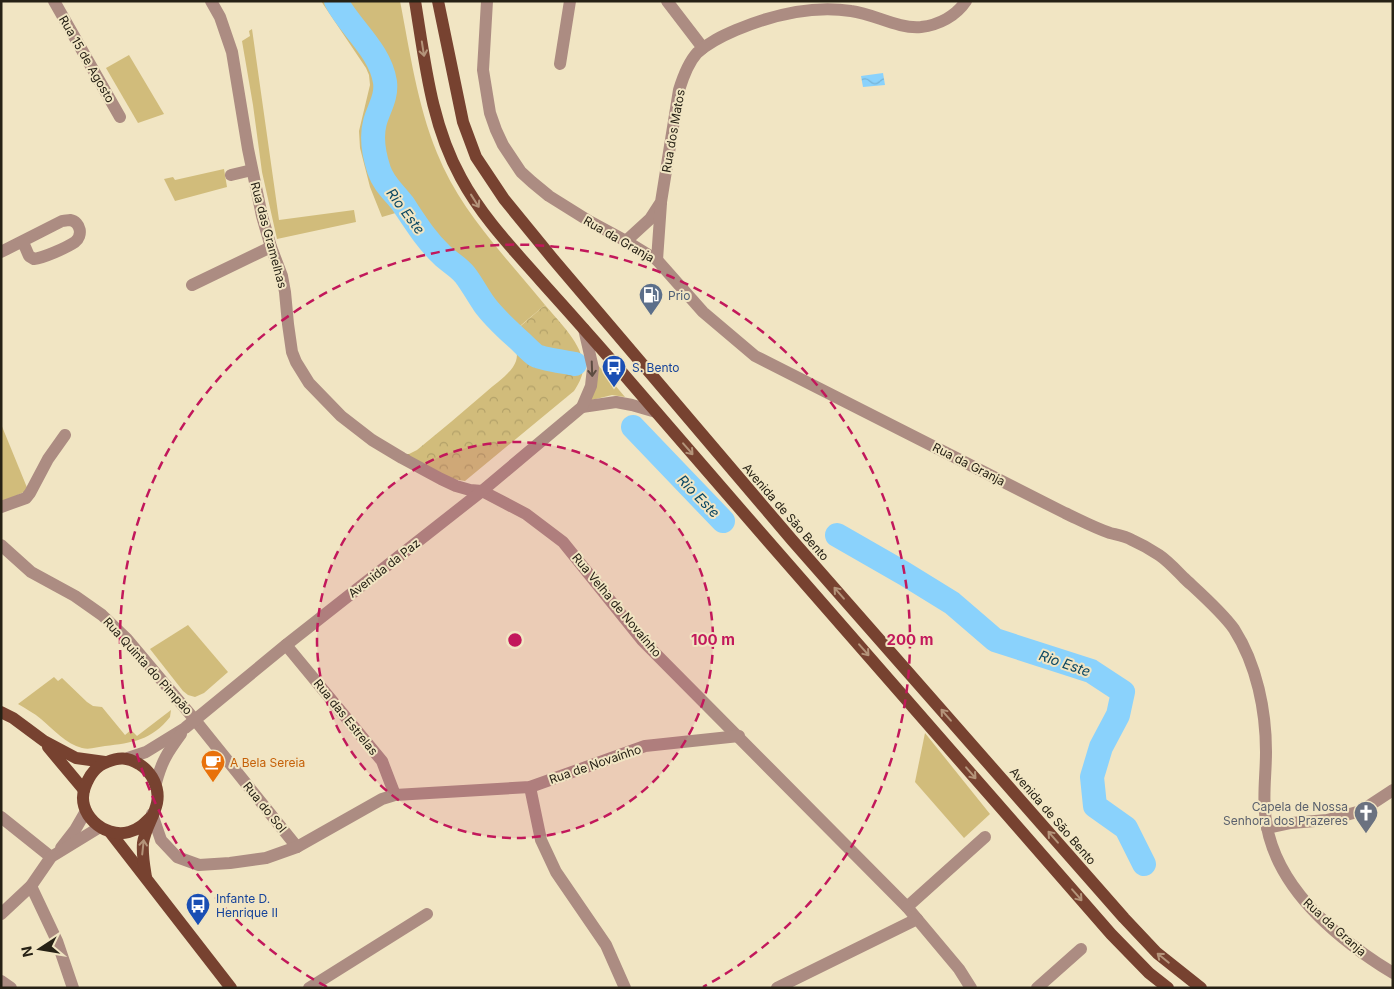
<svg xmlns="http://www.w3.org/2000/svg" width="1394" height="989" viewBox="0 0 1394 989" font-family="Inter,sans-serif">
<defs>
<pattern id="forest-crowns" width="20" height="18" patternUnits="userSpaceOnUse" patternTransform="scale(1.25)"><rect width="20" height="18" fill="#d1bc7b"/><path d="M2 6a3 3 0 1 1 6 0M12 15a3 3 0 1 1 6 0" fill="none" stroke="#b3a169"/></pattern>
<pattern id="water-waves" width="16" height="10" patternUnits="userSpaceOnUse" patternTransform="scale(1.25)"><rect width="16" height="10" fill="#8ad2fc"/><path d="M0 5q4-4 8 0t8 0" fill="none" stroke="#77b4d7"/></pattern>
</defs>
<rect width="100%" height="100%" fill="#f1e5c3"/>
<!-- green -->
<g fill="#d1bc7b">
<path d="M321,1H332C336,9 341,17 346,24C359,42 378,60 382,83C384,97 375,110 371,123C364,156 383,186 399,212L382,217L370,187L360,148L359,131L370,85L369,75L366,68Z"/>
<path d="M338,1H400C410,52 417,104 437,153C460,211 506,257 545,305L514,331L489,306L468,273L455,260L445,253L428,236L405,201L393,189L385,177L379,159L376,146V128L380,115L386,103L391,88L387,74L380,58L368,39L349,18Z"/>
<polygon points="252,29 279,220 354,210 356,222 277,239 262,172 253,105 242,41 250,36 249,31"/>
<polygon points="129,55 164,114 138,123 106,68"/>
<polygon points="224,169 227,187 175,201 164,179 173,177 175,180"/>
<polygon points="597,364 625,397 612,395 588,401"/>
<polygon points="1,424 28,490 1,503"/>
<polygon points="188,625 228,672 204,693 195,697 188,695 183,691 150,649"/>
<path d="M54,677L58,681L62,678L87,702L93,706L102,707L125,735L131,730L137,736L171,710L170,717C152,740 132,743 105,746C97,747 90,750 82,748C66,744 53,729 41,719C34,713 26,709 18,704Z"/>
<polygon points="925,733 990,814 964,838 915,782"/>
</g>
<!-- forest -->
<path fill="url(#forest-crowns)" d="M545,305C559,322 586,347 583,370C582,378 578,385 574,391L465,481L452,479L403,454H409L417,450C440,431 463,412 486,392C495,384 512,373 516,361C519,352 514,343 509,336Z"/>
<!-- water -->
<polygon fill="url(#water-waves)" points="883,73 885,85 863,87 861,76"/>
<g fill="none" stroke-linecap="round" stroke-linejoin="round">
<!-- river -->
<g stroke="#8ad2fc" stroke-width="24">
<path d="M336,1C350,28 380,50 385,82C387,97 379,108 375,122C371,137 374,155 379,170C384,185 394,192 403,204C415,222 426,240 442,255C449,262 459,267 465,275C472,284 477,294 484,304C494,318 508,330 521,342C525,346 530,351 535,355C541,359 566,362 575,364"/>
<polyline points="633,427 723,521"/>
<polyline points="837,535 905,574 952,603 995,640 1091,671 1123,692 1118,715 1101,747 1092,777 1095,806 1126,828 1144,864"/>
</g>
<!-- minor -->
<g stroke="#ac8c82" stroke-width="12">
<polyline points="54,1 120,117"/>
<polyline points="211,1 220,17 232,52 248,149 262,216 271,247 282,276 285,292 288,324 292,352 296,362 309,383 341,416 372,440 402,458 441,479 456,486 470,490 482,491 526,514 563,542 642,640 907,907 959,969 971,988"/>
<path d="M487,1L483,70L490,113L496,130L503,145L521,172L532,182L549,196L589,221L626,241L657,260L703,312L755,356L1065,513C1080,520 1095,528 1110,533C1118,535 1125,536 1132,540C1141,544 1150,549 1159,555C1168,561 1176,570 1184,578C1199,592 1222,612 1234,629C1257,665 1266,711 1266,752C1266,773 1263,793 1265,813C1271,884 1336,938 1393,973"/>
<polyline points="667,1 703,48"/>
<polyline points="560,64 570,1"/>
<polyline points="231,175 252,170"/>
<path d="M626,241L650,219L661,202L679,90C683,77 688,63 697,53C709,42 722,36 736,30C772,15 812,5 851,11C875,14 897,29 921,27C939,25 956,16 966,1"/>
<path d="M1,252L62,221C65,221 68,220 70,220C81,222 83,236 75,242C66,248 43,258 34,259L29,256L23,242"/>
<polyline points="657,260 661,203"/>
<polyline points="192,285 271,247"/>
<polyline points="582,407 616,402 632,405 656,412"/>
<polyline points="1,507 26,498 30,493 48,459 65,435"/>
<polyline points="1,545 31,572 75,596 102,615 127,639 195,720 297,847"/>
<polyline points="286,645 382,761 395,795"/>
<polyline points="128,758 146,752 185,728 286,645 482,491 582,407 591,386 593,368 584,329"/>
<path d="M156,783C162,760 168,752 181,734"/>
<polyline points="530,787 541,840 556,872 606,945 625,988"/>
<polyline points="152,814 161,840 177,857 199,865 230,863 266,858 297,847 382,799 395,795 530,787 645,746 739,736"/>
<polyline points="1,817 51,857"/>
<polyline points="1267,828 1291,823 1327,820 1361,811 1393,790"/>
<polyline points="61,848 75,830 86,811"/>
<polyline points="31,886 57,941 73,988"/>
<polyline points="907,907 985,837"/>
<polyline points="1,914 31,886 51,857 100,827"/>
<polyline points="1,981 11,988"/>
<polyline points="309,988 427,914"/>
<polyline points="777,988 917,919"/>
<polyline points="1037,988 1081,949"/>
</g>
<!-- major -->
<g stroke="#774230" stroke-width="12">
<path d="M415,1C425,62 431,124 461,178C482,217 512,248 541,281C578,322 615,364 651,406C803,583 958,757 1111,934L1149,973L1168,988"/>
<polyline points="438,1 463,122 476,157 504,199 553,259 792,540 1124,918 1157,953 1201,988"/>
<polyline points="1,712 13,718 44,741 76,758 105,762"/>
<polyline points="48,747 84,790"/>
<polyline points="110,832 231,988"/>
<path d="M146,877C144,865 142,855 143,843C145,829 154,817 157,803C160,788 152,772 139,764C127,757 119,757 107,762C95,766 89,776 85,787C75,813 104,839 129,832C138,830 144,824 151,817"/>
</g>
</g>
<!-- one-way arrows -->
<defs><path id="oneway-shaft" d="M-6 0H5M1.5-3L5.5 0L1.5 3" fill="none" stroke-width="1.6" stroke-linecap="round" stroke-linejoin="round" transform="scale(1.25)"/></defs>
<g stroke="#b4947a">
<use href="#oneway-shaft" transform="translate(423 49) rotate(81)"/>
<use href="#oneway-shaft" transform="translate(475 201) rotate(58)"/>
<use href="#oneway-shaft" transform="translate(688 449) rotate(49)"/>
<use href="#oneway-shaft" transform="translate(839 593) rotate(-131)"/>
<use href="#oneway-shaft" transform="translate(864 650) rotate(49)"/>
<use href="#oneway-shaft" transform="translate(946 715) rotate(-131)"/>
<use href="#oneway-shaft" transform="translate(971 773) rotate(49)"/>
<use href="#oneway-shaft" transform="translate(1053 837) rotate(-131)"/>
<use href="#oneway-shaft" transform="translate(143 847) rotate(-84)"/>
<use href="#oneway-shaft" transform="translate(1077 895) rotate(49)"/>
<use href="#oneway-shaft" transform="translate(1163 958) rotate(-141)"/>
</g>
<use stroke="#5c4c41" href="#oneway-shaft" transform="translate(592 369) rotate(88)"/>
<!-- distance rings -->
<circle cx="515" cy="640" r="198" fill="#c2185b" fill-opacity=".12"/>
<g fill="none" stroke="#c2185b" stroke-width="2.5" stroke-dasharray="9 6">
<circle cx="515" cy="640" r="198"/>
<path d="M327 987A395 395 0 1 1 703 987"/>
</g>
<!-- icons -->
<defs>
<symbol id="fuel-pin" viewBox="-11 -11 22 30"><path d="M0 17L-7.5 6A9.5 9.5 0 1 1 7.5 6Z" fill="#5c6f8a" stroke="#f1e5c3"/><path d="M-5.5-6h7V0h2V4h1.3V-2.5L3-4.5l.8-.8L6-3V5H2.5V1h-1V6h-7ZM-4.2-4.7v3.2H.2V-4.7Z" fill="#fff"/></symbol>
<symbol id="bus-pin" viewBox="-11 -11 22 30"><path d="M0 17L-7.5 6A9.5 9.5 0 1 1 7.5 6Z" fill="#1a4fb4" stroke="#f1e5c3"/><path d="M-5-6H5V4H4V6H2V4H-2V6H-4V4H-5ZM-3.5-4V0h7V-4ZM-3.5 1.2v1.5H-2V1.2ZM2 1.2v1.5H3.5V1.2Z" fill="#fff"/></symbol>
<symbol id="cafe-pin" viewBox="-11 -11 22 30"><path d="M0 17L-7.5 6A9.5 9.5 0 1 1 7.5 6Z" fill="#e8710a" stroke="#f1e5c3"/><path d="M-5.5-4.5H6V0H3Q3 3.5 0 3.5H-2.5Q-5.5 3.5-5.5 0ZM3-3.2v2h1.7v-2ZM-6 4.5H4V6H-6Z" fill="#fff"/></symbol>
<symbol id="church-pin" viewBox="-11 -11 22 30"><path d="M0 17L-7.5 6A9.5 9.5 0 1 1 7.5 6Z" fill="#6b7280" stroke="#f1e5c3"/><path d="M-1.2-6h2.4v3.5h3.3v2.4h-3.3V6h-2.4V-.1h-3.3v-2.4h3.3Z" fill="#fff"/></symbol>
</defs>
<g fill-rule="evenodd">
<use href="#fuel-pin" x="637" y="281" width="28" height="38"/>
<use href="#bus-pin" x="600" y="353" width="28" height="38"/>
<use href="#cafe-pin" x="199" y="748" width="28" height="38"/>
<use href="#church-pin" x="1352" y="799" width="28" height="38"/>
<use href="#bus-pin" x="184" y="891" width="28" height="38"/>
</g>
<g text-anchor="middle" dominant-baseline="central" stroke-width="4" stroke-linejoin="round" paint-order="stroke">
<!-- street labels -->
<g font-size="12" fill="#262115" stroke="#f1e5c3">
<text transform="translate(87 59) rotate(60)">Rua 15 de Agosto</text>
<text transform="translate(673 131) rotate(-80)">Rua dos Matos</text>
<text transform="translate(269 235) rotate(75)">Rua das Gramelhas</text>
<text transform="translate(619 239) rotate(30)">Rua da Granja</text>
<text transform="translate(969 464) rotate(27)">Rua da Granja</text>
<text transform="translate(786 512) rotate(49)">Avenida de São Bento</text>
<text transform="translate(384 568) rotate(-38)">Avenida da Paz</text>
<text transform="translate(617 605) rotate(50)">Rua Velha de Novaínho</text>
<text transform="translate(148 666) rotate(48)">Rua Quinta do Pimpão</text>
<text transform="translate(346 717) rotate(51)">Rua das Estrelas</text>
<text transform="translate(595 764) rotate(-19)">Rua de Novaínho</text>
<text transform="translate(265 807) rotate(51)">Rua do Sol</text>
<text transform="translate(1053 816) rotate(49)">Avenida de São Bento</text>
<text transform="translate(1335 927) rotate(42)">Rua da Granja</text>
</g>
<!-- service labels -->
<g font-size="12" fill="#4e5e75" stroke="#f1e5c3" text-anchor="start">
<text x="668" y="295">Prio</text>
</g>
<!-- transit labels -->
<g font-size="12" fill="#164399" stroke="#f1e5c3" text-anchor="start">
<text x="632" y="367">S. Bento</text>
<text x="216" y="898">Infante D.<tspan x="216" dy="14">Henrique II</tspan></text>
</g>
<!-- food labels -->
<g font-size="12" fill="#c56008" stroke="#f1e5c3" text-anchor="start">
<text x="230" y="762">A Bela Sereia</text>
</g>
<!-- worship labels -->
<g font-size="12" fill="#5b616d" stroke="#f1e5c3" text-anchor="end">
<text x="1348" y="806">Capela de Nossa<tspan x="1348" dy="14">Senhora dos Prazeres</tspan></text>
</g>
<!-- water labels -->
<g font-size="14" font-style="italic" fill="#0c4863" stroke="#f1e5c3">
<text transform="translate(406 211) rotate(53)">Rio Este</text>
<text transform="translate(699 496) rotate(46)">Rio Este</text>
<text transform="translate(1065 663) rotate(19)">Rio Este</text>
</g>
</g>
<circle cx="515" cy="640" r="8" fill="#c2185b" stroke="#f1e5c3" stroke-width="2.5"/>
<g font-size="15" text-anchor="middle" font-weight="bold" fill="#c2185b" stroke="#f1e5c3" stroke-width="4" stroke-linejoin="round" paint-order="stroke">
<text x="713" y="645">100 m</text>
<text x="910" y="645">200 m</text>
</g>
<!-- border -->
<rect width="1394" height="989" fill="none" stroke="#262115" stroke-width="5"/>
<!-- north arrow -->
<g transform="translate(40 949) rotate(258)" stroke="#f1e5c3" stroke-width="4" paint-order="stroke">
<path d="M0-4L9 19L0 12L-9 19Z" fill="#262115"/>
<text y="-8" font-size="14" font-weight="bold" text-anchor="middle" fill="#262115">N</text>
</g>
</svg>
